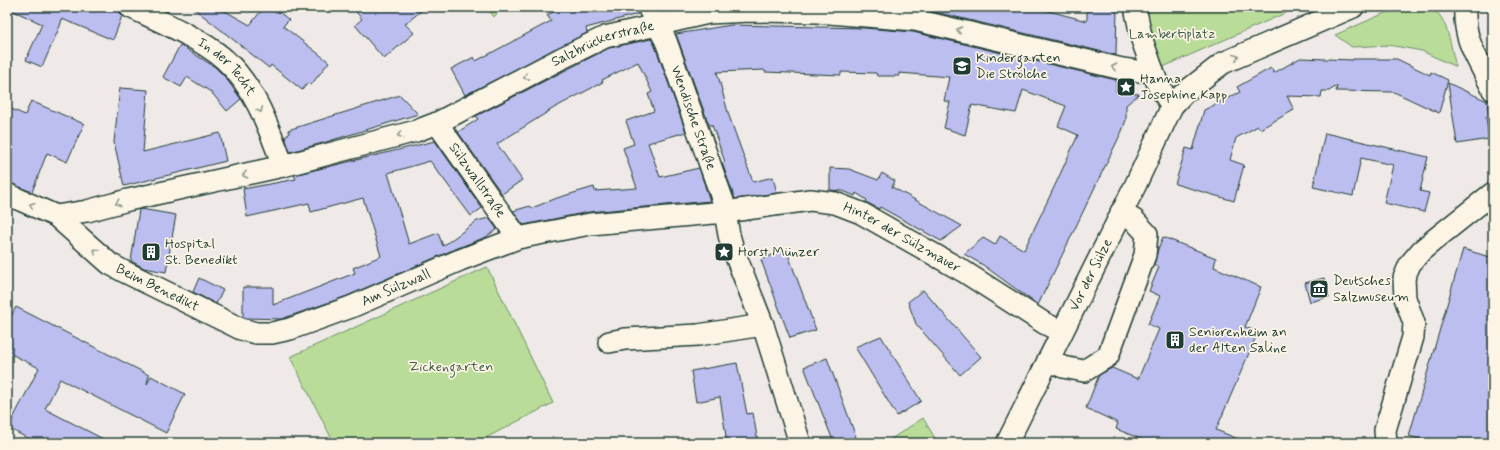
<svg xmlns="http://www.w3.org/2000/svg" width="1500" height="450" viewBox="0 0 1500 450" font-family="Mynerve,sans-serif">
<rect width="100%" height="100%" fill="#efeae7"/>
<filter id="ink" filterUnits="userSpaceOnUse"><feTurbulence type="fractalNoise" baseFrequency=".025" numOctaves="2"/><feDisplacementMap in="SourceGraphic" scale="8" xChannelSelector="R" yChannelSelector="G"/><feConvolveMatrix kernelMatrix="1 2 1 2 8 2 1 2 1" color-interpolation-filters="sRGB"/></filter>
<g filter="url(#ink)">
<!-- green -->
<g fill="#b9dd98" stroke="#6c8d66">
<polygon points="487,7 502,7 494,17"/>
<polygon points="1140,7 1299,7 1163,67 1154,59"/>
<path d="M1412,7C1420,8 1429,7 1436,12C1448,20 1452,53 1456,67L1422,51L1389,45L1352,47L1335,35L1385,13Z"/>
<polygon points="487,267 553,403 476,443 334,443 290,357"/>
<polygon points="923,418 936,440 932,443 894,443 891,439"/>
</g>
<!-- building -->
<g fill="#bdbef0" stroke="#1f3d34">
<polygon points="7,7 118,7 120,13 122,16 113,40 62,19 60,26 42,67 26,60 42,24 7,8"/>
<polygon points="192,7 218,7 250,25 264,7 273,7 289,20 283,26 329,62 311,85 308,83 302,90 271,65 269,68"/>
<polygon points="352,7 426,7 405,24 414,33 384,59 355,25 362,19"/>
<polygon points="563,7 636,7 638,14 586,28 587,33 465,95 451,69 474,57 476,61 551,21 547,15"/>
<polygon points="932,7 1033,7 1087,21 1087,7 1117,7 1116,55 931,11"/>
<polygon points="731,25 864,28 913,32 1116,80 1116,92 1139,94 1126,105 1126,120 1122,131 1038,305 983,265 964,254 983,238 995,245 1000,236 1024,250 1057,181 1078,135 1058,126 1066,106 1023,90 1016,113 972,105 965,135 944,128 950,102 944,101 949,77 899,73 899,76 877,76 876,73 841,72 841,75 765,72 764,70 717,72 729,116 753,182 773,177 777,193 735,199 722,163 725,162 717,139 712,125 709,125 676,34"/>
<polygon points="651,39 655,46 686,132 648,143 660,177 699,168 710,201 589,212 523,225 513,211 530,206 532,208 557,198 594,187 595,191 637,188 623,148 634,144 626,121 654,111 648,94 652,92 638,62 602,80 603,82 554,108 497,144 522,180 502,194 458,132 478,119 476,116 609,48"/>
<polygon points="180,45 215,67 225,77 241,99 227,111 211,92 187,77 181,87 163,77"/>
<polygon points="1300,58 1353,60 1353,59 1397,59 1430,75 1431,72 1448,80 1439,113 1394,92 1336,91 1337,86 1329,91 1322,91 1321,97 1287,96 1294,110 1260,129 1258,126 1236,138 1230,160 1244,165 1234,201 1175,184 1186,148 1193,150 1204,110 1240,92 1237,87 1271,68 1274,73"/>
<polygon points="1448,83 1487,101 1489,116 1486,117 1489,139 1457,144"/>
<polygon points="120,88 148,90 143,152 220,133 226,161 124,186 114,142"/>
<polygon points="400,95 418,114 326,142 290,152 285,137 290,133 288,130"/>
<polygon points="31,101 84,124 67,162 47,153 32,192 7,182 7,107 25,115"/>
<polygon points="1325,133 1428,157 1420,191 1429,193 1424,212 1384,203 1393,165 1361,158 1353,196 1313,187"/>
<polygon points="435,141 482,208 471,216 430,161 388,173 409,244 438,233 443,246 477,221 489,218 497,229 486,237 455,249 347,296 287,317 282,319 246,318 243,317 243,287 273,287 273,305 355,273 353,268 381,256 363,198 311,212 309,203 247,217 243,189 296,179 294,175"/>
<polygon points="830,168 849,169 878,180 882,173 895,181 892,187 962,226 941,241 880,207 879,209 866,202 867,200 856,193 855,196 843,191 830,190"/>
<polygon points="141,209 176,215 166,272 144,268 131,261 139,210"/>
<polygon points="1163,237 1216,258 1214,267 1261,287 1245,327 1258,332 1216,430 1248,443 1151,443 1116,429 1118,423 1086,408 1099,375 1112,368 1138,379 1159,329 1148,324 1160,296 1149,291 1159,267 1154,265 1158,249"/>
<polygon points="786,249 816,330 790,338 761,260"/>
<polygon points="1463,249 1493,258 1493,443 1434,443 1409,436"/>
<polygon points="199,278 223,290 216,304 193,292"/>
<polygon points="1324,278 1329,297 1310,302 1305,283"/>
<polygon points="923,290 981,357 960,375 916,324 908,302"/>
<polygon points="16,307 149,375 147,384 151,376 185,394 166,433 60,379 45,409 111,443 37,443 8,428 39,368 7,352 7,324"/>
<polygon points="881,336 921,401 897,416 855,347"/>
<polygon points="827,358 856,437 841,443 834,443 804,367"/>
<polygon points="737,363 747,414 753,413 758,443 727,443 720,397 696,402 691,371"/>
</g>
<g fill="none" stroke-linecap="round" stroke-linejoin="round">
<defs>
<g id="minor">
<path id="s1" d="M130,7C159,21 198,37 223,58C254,85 269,128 283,166"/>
<path id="s2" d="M648,7L666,41L723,201L729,235L733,249L763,325L800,443"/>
<polyline points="1135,7 1142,40 1158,85 1172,106"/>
<path d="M1465,7C1463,42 1479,60 1493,90"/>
<path id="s3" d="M437,123L518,238"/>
<path id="s4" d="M7,194L56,216L110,264L123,271L241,329L256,333H272L290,329L351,307L460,260L518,238L590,224L725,212L810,200L835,203L861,213L963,271L1044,323L1062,332"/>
<path id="s5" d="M56,216L87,211L128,200L283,166L416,131L437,123L560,59L605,37L708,13L750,11L817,12L915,20L1122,69L1136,71H1153"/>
<polyline points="609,342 625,339 698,335 763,325"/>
<polyline points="1048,360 1063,367 1084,371 1108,356 1145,255 1147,234 1134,220 1121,212"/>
<path id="s6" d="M1007,443L1135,186L1172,106L1184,93L1223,63L1353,7"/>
<polyline points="1386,443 1385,430 1413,337 1414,323 1405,298 1404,278 1410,264 1421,251 1434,240 1493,193"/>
</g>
</defs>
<!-- minor casing -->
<use href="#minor" stroke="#1f3d34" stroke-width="24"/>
<!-- minor -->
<use href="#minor" stroke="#fcf5e5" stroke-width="21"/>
</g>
<!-- one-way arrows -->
<defs><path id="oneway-chevron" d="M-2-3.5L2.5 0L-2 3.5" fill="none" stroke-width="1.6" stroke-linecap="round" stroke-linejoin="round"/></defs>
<g stroke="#8e998c">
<use href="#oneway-chevron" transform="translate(959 30) rotate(-167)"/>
<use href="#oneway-chevron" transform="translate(1236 57) rotate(-23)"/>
<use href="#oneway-chevron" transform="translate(1114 67) rotate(-167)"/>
<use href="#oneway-chevron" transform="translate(526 77) rotate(152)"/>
<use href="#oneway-chevron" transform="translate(260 110) rotate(65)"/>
<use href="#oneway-chevron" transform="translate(400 135) rotate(165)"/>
<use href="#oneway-chevron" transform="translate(245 175) rotate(168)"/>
<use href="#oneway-chevron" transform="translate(118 203) rotate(164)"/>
<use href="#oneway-chevron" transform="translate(32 205) rotate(-156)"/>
<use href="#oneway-chevron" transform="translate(96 251) rotate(-138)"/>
</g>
</g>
<!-- icons -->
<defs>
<symbol id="school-square" viewBox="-11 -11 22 22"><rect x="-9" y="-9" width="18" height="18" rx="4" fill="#1f3d34" stroke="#fcf5e5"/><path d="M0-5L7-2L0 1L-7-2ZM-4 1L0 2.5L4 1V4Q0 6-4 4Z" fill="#fff"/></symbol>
<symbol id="sight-square" viewBox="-11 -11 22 22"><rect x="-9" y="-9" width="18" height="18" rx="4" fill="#1f3d34" stroke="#fcf5e5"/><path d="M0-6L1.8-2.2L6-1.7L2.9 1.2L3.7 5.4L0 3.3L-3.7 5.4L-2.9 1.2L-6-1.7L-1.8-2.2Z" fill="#fff"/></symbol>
<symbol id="building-square" viewBox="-11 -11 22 22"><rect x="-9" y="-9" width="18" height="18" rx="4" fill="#1f3d34" stroke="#fcf5e5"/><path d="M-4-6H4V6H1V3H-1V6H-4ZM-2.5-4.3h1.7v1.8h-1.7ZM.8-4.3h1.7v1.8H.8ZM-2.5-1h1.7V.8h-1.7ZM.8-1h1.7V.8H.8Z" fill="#fff"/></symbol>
<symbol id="museum-square" viewBox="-11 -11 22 22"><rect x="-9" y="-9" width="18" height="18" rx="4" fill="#1f3d34" stroke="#fcf5e5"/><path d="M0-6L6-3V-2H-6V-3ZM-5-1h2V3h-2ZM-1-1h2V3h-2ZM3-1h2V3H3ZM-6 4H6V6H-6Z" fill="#fff"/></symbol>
</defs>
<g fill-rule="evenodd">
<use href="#school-square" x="951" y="55" width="22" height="22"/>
<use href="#sight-square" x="1115" y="76" width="22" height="22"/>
<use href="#building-square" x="140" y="241" width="22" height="22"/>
<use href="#sight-square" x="713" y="241" width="22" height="22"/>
<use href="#museum-square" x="1308" y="278" width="22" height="22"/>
<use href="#building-square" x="1164" y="329" width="22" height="22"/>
</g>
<g text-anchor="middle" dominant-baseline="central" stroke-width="3.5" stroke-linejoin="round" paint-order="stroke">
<!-- park labels -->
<g font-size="14" fill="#3e5d48" stroke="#fcf5e5">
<text x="1172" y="34">Lambertiplatz</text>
<text x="451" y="367">Zickengarten</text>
</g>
<!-- street labels -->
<g font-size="14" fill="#1f3d34" stroke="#fcf5e5">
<text stroke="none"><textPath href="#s5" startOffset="577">Salzbrückerstraße</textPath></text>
<text stroke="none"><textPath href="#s1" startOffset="115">In der Techt</textPath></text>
<text stroke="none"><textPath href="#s2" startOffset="120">Wendische Straße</textPath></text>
<text stroke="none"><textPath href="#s3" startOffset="70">Sülzwallstraße</textPath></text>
<text stroke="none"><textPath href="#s4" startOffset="963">Hinter der Sülzmauer</textPath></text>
<text stroke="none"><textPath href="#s6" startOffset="188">Vor der Sülze</textPath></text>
<text stroke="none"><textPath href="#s4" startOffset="179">Beim Benedikt</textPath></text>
<text stroke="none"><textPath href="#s4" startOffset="436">Am Sülzwall</textPath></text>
</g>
<!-- poi labels -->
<g font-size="14" fill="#1f3d34" stroke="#fcf5e5" text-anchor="start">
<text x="976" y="58">Kindergarten<tspan x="976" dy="16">Die Strolche</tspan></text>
<text x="1140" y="79">Hanna<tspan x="1140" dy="16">Josephine Kapp</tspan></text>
<text x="165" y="244">Hospital<tspan x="165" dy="16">St. Benedikt</tspan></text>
<text x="738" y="252">Horst Münzer</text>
<text x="1333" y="281">Deutsches<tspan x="1333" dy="16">Salzmuseum</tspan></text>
<text x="1189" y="332">Seniorenheim an<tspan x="1189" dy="16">der Alten Saline</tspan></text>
</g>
</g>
<!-- margin -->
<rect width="1500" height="450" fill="none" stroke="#fcf5e5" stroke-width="24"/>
<rect x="12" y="12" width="1476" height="426" fill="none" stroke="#1f3d34" stroke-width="1.5" filter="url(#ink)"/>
</svg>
